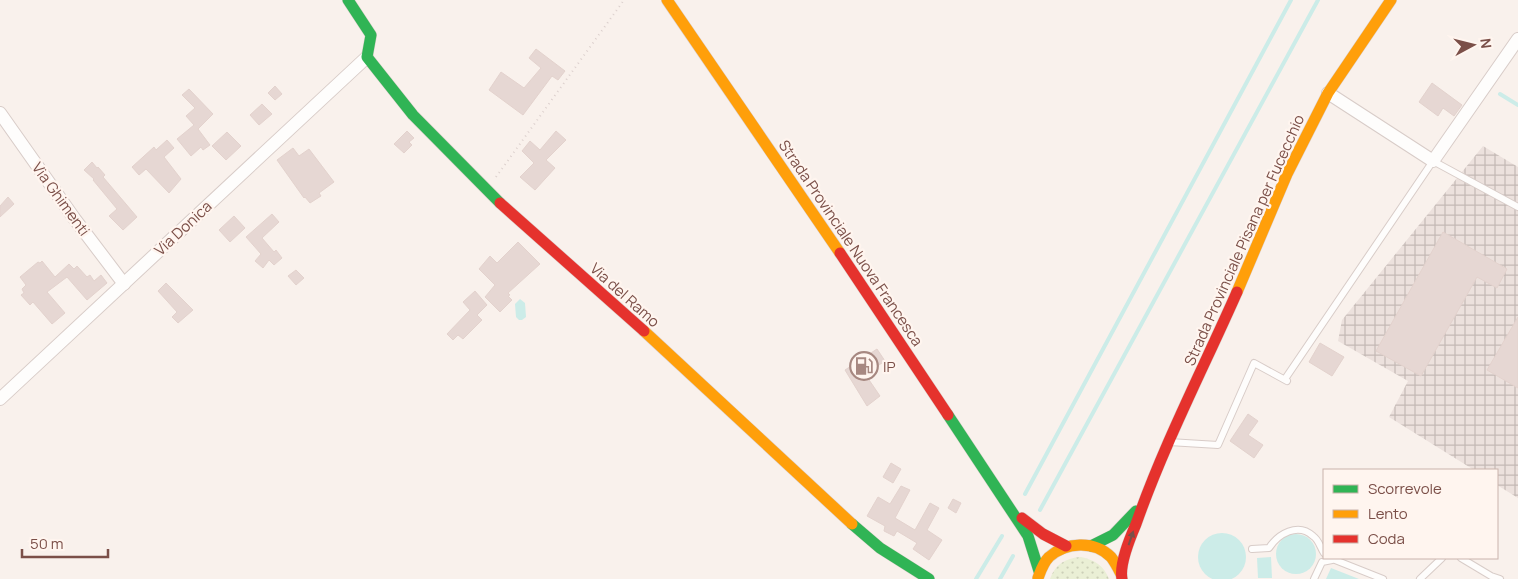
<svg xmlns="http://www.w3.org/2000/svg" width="1518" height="579" viewBox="0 0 1518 579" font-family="Manrope,sans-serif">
<defs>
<pattern id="industrial-grid" width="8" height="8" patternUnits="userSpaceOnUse" patternTransform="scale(1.25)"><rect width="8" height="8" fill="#ece1dd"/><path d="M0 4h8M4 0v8" fill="none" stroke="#c4b9b5"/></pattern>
<pattern id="grass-dots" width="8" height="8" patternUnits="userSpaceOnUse" patternTransform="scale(1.25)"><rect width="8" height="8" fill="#eaefd5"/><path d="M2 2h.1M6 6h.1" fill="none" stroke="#cccfb8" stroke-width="1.8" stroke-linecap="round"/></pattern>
</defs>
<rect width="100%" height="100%" fill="#f9f1ec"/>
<!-- industrial -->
<polygon fill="url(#industrial-grid)" points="1483,146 1518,167 1518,498 1497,485 1497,470 1474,470 1389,417 1408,381 1338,341 1342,320"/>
<!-- grass -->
<path fill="url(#grass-dots)" d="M1081,557C1095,560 1104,566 1109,579H1050C1055,564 1066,558 1081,557Z"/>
<!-- water -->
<g fill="#ccece8">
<polygon points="520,299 525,303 526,317 522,320 519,320 516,317 515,304"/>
<circle cx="1222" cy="557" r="24"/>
<circle cx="1296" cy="554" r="20"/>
<polygon points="1271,557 1272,578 1258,578 1257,558"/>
<polygon points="1331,568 1359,579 1326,579"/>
</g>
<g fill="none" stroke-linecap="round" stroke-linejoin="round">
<!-- stream -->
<g stroke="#ccece8" stroke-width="4">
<polyline points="1500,94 1518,105"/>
<polyline points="1025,494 1291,0"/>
<polyline points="1040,510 1318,0"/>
<polyline points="976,579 1002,536"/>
<polyline points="1000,579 1013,556"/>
</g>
</g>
<!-- building -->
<g fill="#e6d7d3" stroke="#e3d2cd">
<polygon points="536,49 565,71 558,80 552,76 523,115 489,90 501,72 524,88 541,68 529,58"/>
<polygon points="1432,83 1462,105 1454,116 1443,108 1438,116 1419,102"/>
<polygon points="275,86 282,94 275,100 268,93"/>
<polygon points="189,89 213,114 198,129 210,145 203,150 201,147 191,156 177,139 194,125 186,116 195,108 182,95"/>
<polygon points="262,104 272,114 259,125 250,115"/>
<polygon points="407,131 414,138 409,142 412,145 404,153 394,144"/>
<polygon points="556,131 566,140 546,160 555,168 535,190 520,177 534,163 522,151 530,141 540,150"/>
<polygon points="227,132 241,146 226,160 212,146"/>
<polygon points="167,140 174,148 164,157 181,179 169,193 146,169 139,175 132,167 154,147 156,150"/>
<polygon points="293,148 299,156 309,149 334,182 319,193 321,196 310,203 305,197 304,198 277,160"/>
<polygon points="92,162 97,168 98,167 105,175 103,177 137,217 123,230 109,216 117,209 93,180 94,179 84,170"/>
<polygon points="8,197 14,204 0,217 0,206"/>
<polygon points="272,214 279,222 262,238 274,252 276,250 282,258 274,265 269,260 263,268 255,261 261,254 246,237"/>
<polygon points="234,216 245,228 230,242 219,230"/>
<polygon points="1443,232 1507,269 1497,288 1477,277 1421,376 1376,351"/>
<polygon points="518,242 540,264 508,293 510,295 508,296 512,300 500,312 485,297 495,285 479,269 490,256 497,263"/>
<polygon points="42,261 55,277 69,264 74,269 77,266 87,277 90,275 94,281 101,275 107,283 87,300 67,277 47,292 65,313 52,324 33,302 30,305 21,295 24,293 22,289 26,285 20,277 38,262 40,263"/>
<polygon points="296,270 304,278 296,285 288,276"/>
<polygon points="166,283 193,310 178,323 172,317 177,312 158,291"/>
<polygon points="475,291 487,305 477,315 482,320 463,339 458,335 453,340 447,334 470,310 463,302"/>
<polygon points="1518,317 1518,388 1487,370"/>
<polygon points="1320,343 1344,357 1332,376 1309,362"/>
<polygon points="877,349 885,361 865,374 880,396 867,406 845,370"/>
<polygon points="1248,414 1258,421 1248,435 1263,445 1254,458 1230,441"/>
<polygon points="891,463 901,469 893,483 883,477"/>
<polygon points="901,486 910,490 895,518 915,530 930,503 939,508 927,530 942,540 929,560 913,549 917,543 897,531 894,536 884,531 885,526 867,516 878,497 890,504"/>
<polygon points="953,499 961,503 956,513 948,508"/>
</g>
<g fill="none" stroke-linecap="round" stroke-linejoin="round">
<defs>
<g id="lane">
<polyline points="1285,379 1433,161 1518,207"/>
<polyline points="1169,442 1218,445 1254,363 1287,381"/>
<path d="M1252,549L1269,548C1278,534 1298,522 1313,536C1319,540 1320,547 1324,553"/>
<polyline points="1330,558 1383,579"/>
<polyline points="1461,558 1491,576 1500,579"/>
<polyline points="1314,579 1322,562 1332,560"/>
<polyline points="1420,579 1442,558"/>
</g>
<g id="street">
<polyline points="1328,93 1433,161 1518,39"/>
<polyline points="0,113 74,218 124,284"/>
<polyline points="0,399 367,57"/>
</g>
<g id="fast">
<polyline points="348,0 371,35 367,57 413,115 500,203"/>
<polyline points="948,415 1028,536 1039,571"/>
<polyline points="852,524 880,548 929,579"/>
<polyline points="1091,546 1113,535 1136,511"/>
</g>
<g id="slow">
<polyline points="667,0 840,253"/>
<polyline points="1237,292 1287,174 1328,93 1391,0"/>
<polyline points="644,331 852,524"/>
<path d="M1038,578C1041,570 1043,563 1049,557C1066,542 1094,540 1111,557C1115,562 1118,568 1121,574"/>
</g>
<g id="jam">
<polyline points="500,203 644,331"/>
<polyline points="840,253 948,415"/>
<polyline points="1022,518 1043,534 1066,546"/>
<path d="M1122,579C1119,564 1130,538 1136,524C1164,444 1203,369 1237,292"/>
</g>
</defs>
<!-- lane casing -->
<use href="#lane" stroke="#d8ccc8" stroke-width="8"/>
<!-- street casing -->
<use href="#street" stroke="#d8ccc8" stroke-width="14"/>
<!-- fast casing -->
<use href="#fast" stroke="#daceca" stroke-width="12"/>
<!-- slow casing -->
<use href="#slow" stroke="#daceca" stroke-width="12"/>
<!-- jam casing -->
<use href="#jam" stroke="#daceca" stroke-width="12"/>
<!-- path -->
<polyline stroke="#dcd0cd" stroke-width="2" stroke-dasharray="1 4" stroke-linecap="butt" points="496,177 624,0"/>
<!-- lane -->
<use href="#lane" stroke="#fefdfc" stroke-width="6"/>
<!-- street -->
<use href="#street" stroke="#fefdfc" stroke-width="12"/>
<!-- fast -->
<use href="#fast" stroke="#30b455" stroke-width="11"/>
<!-- slow -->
<use href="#slow" stroke="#ff9f0a" stroke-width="11"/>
<!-- jam -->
<use href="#jam" stroke="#e5322d" stroke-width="11"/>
</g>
<!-- one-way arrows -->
<defs><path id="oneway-solid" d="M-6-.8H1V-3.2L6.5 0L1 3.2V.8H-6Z" transform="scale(1.25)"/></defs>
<use fill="#7b4f48" href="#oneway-solid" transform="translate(1131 538) rotate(-71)"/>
<!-- icons -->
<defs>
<symbol id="fuel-ring" viewBox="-11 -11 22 22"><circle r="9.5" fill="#fff5ef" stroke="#a78881" stroke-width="1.5"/><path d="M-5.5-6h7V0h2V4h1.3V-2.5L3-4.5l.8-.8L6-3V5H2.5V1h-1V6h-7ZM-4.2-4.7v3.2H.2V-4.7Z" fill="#a78881"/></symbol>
</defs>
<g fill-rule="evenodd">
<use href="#fuel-ring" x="848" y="350" width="32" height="32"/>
</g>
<g text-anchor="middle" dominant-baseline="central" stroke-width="4.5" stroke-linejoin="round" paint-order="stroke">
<!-- street labels -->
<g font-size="15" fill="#7b4f48" stroke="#fff5ef">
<text transform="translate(61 199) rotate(54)">Via Ghimenti</text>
<text transform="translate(183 228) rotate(-43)">Via Donica</text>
<text transform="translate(1244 240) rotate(-66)">Strada Provinciale Pisana per Fucecchio</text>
<text transform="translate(851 243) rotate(56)">Strada Provinciale Nuova Francesca</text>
<text transform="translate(625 295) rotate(42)">Via del Ramo</text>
</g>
<!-- poi labels -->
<g font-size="15" fill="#7b4f48" stroke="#fff5ef" text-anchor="start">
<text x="883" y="366">IP</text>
</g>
</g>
<!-- legend -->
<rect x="1323" y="469" width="175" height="90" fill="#fff5ef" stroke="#cab3ac"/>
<rect x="1333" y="485" width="25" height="8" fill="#30b455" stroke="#cab3ac"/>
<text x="1368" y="494" font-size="15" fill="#7b4f48">Scorrevole</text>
<rect x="1333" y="510" width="25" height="8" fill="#ff9f0a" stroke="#cab3ac"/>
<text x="1368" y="519" font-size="15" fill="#7b4f48">Lento</text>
<rect x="1333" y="535" width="25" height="8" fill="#e5322d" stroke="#cab3ac"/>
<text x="1368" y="544" font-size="15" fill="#7b4f48">Coda</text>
<!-- north arrow -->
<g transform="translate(1473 45) rotate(83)" stroke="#fff5ef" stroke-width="4" paint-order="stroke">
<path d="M0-4L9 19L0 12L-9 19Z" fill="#7b4f48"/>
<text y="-8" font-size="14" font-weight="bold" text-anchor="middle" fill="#7b4f48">N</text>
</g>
<!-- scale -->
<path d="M22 549v8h86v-8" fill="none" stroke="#7b4f48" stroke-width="2.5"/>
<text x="30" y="549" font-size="15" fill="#7b4f48" stroke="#fff5ef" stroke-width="4" paint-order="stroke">50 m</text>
</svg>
